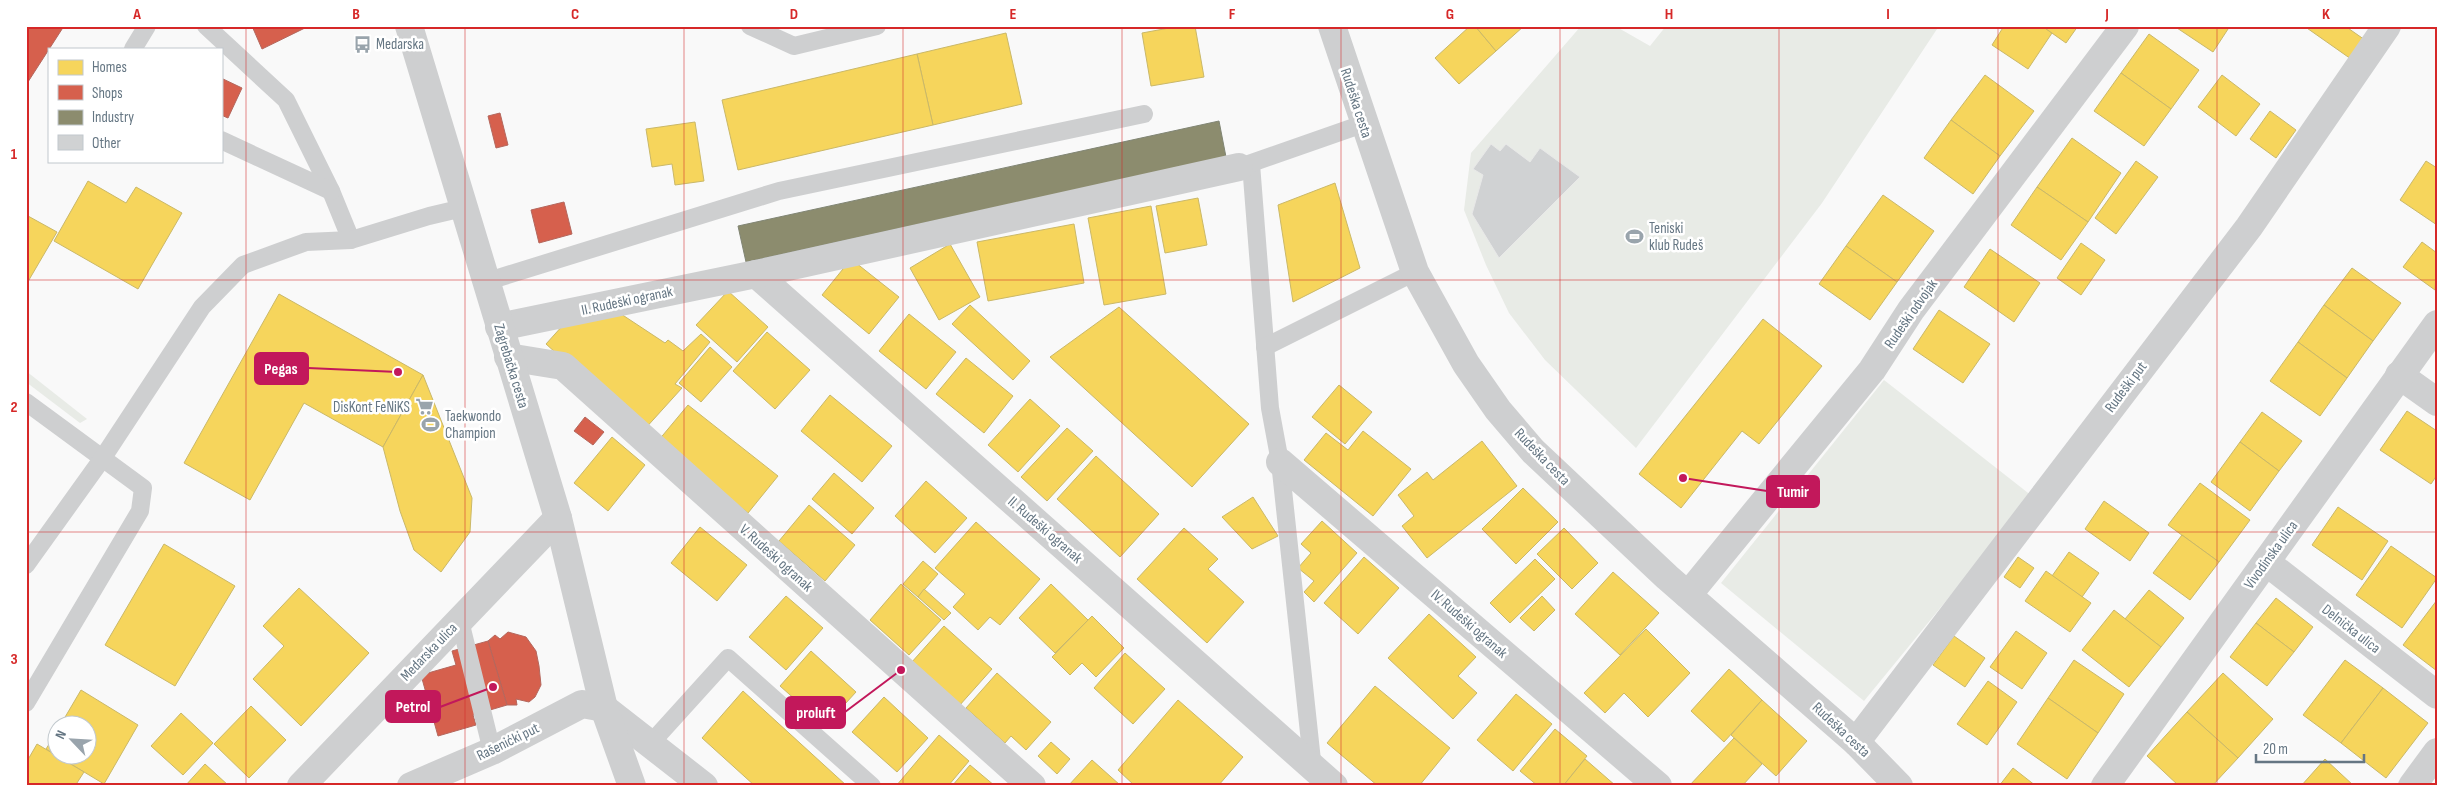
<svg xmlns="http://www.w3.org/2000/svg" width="2463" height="812" viewBox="0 0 2463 812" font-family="'Sofia Sans Condensed',sans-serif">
<rect width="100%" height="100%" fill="#f9f9f9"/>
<!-- green -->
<g fill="#e8ebe6">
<polygon points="1581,26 1615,26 1650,46 1666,26 1939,26 1822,203 1636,448 1545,360 1509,313 1486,265 1464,210 1471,153"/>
<polygon points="26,371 87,419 80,423 26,382"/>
<polygon points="1884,380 2032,496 1864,701 1721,583"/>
</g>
<!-- homes -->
<g fill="#f6d55c" stroke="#cab868">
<polygon points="1180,26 1195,26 1204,77 1151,86 1142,33"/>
<polygon points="1470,26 1475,26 1496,51 1459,84 1435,58"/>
<polygon points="1475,26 1524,26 1496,51"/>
<polygon points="2004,26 2042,26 2052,33 2028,69 1992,45"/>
<polygon points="2042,26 2078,26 2066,43"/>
<polygon points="2174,26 2230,26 2213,52"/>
<polygon points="2304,26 2345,26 2365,40 2351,59"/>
<polygon points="1006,33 1022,104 933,125 917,54"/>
<polygon points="2149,34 2199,70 2171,109 2121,73"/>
<polygon points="917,54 933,125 738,170 722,100"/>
<polygon points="2121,73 2171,109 2144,146 2094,111"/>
<polygon points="1985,75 2034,111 2000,156 1951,120"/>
<polygon points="2222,75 2260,104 2236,136 2198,107"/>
<polygon points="2270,111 2296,130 2276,158 2250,139"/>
<polygon points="1951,120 2000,156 1973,194 1924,158"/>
<polygon points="695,122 704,181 675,185 672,164 652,167 646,129"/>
<polygon points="2072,138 2121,173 2088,222 2037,187"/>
<polygon points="2136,161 2158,177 2116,234 2095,218"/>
<polygon points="2426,161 2437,168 2437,225 2400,200"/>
<polygon points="88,181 126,203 136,187 182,213 138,289 54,241"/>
<polygon points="1335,183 1360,268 1293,302 1278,205"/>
<polygon points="2037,187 2088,222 2061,260 2011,225"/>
<polygon points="1883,195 1934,231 1897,282 1846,246"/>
<polygon points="1198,198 1207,245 1165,253 1156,206"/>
<polygon points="1151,206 1166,294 1104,305 1088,218"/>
<polygon points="28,216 57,232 26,285 26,219"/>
<polygon points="1074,224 1084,283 988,301 977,242"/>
<polygon points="2422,242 2437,253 2435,290 2403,267"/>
<polygon points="2081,243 2105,260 2081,295 2057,278"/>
<polygon points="950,244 980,297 939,320 910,268"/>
<polygon points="1846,246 1897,282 1870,320 1819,284"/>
<polygon points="1990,249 2040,283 2014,322 1964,287"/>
<polygon points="851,259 899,297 869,334 822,295"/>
<polygon points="2352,268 2401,303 2373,341 2324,305"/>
<polygon points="728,291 768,327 737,362 696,325"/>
<polygon points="279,294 423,375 383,447 304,403 250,500 184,463"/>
<polygon points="970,305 1030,361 1013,380 952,324"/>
<polygon points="2324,305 2373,341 2347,378 2298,342"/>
<polygon points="1119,307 1249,424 1192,487 1050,357"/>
<polygon points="615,310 665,343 668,340 683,351 701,334 710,342 675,384 682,388 643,431 546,344 573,314"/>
<polygon points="1939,310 1990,344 1963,383 1913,349"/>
<polygon points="909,314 956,352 926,389 879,351"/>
<polygon points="1763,319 1822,366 1759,444 1742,431 1681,508 1639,474"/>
<polygon points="767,332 810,370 775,409 733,371"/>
<polygon points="2298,342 2347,378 2320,416 2270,381"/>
<polygon points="710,347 732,367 701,402 679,383"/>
<polygon points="966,358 1013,396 984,433 936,394"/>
<polygon points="423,375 472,498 470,532 441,572 414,550 400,511 383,447"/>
<polygon points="1339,385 1372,412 1345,444 1312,417"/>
<polygon points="830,395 892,446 862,482 801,431"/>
<polygon points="1030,399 1060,426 1018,472 988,445"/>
<polygon points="688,405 778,476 748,513 658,441"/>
<polygon points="2407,411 2437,431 2437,475 2431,484 2380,450"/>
<polygon points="2262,412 2302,441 2279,471 2240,442"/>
<polygon points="1067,428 1093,451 1047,501 1021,477"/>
<polygon points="1363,431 1411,469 1373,516 1304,460 1326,433 1348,450"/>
<polygon points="612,437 645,465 608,511 574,483"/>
<polygon points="1482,441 1517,486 1427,558 1402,526 1414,516 1398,495 1427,472 1433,480"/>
<polygon points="2240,442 2279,471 2250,511 2211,482"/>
<polygon points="1096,456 1159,514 1120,557 1057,499"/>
<polygon points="834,473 874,508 852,534 812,499"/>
<polygon points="926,481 967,518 935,553 895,516"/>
<polygon points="2200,483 2250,520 2219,562 2168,525"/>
<polygon points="1523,488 1558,522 1516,564 1482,529"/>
<polygon points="1253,497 1278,536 1252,549 1222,517"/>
<polygon points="2104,501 2149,533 2130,561 2085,529"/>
<polygon points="809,505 855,545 825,581 779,541"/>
<polygon points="2338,507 2388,541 2362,580 2312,545"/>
<polygon points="1322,521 1357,553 1314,602 1304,592 1314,581 1298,568 1311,553 1301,544"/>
<polygon points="976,522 1040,579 1000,625 990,617 978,630 953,607 965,594 935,568"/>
<polygon points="700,527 747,565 717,601 671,563"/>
<polygon points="1184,528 1218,559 1208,569 1244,602 1207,643 1137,579"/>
<polygon points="1564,528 1598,563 1572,589 1537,554"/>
<polygon points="2182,535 2219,562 2190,600 2153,573"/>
<polygon points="164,544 235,586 175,686 105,645"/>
<polygon points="2391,546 2437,578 2402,628 2356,595"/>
<polygon points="2069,552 2099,573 2082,597 2052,576"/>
<polygon points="1364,557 1399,588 1358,634 1324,603"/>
<polygon points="2018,557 2034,568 2020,588 2004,577"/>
<polygon points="1535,559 1555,579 1510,623 1490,603"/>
<polygon points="923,561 938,574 918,597 903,584"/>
<polygon points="2046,571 2091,603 2070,632 2025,601"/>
<polygon points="1613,572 1659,613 1620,655 1575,614"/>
<polygon points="901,584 941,620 909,655 870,620"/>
<polygon points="1051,584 1088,620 1055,653 1019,618"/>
<polygon points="299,588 369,653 301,726 253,679 284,646 263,626"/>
<polygon points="924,589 951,613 944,620 918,597"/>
<polygon points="2149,590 2184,618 2161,647 2125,619"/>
<polygon points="786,596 823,628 786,670 749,637"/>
<polygon points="1542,596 1555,610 1534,631 1520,618"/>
<polygon points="2276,598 2313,627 2294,652 2256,623"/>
<polygon points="2437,600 2437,671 2403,645"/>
<polygon points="2114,610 2161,647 2129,687 2082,650"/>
<polygon points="1429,614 1476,657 1458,676 1477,693 1453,719 1388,658"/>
<polygon points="1092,616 1124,648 1096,677 1082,663 1070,675 1052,657"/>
<polygon points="2256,623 2294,652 2267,686 2230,657"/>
<polygon points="944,626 992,669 959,706 911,663"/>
<polygon points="1646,629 1690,673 1648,717 1624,693 1605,713 1584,693"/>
<polygon points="2016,631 2047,653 2022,689 1990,667"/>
<polygon points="1954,636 1985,658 1965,687 1933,665"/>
<polygon points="811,651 856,692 825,726 780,686"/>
<polygon points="1125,653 1165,689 1133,724 1094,688"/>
<polygon points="2074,660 2124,694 2098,733 2048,698"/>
<polygon points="2345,660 2383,688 2341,743 2303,715"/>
<polygon points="1729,669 1762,700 1724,742 1691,711"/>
<polygon points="997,673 1051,722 1026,750 1011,736 1005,743 966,708"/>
<polygon points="2223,673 2273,719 2238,758 2187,712"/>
<polygon points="1988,681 2017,702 1987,745 1957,724"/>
<polygon points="1375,686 1450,748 1419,786 1378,786 1327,743"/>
<polygon points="2383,688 2428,723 2386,778 2341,743"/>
<polygon points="81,690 138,725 104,784 46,749 58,730 58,754 88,754 88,724 61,724"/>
<polygon points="743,691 847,786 755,786 702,738"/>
<polygon points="1516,694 1552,724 1513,771 1477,740"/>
<polygon points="884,697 928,738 897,772 852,732"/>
<polygon points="2048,698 2098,733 2067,779 2017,744"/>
<polygon points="1178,700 1243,757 1218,786 1135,786 1118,770"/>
<polygon points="1762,700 1807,741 1776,776 1731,735"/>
<polygon points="251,706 286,740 249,778 214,744"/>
<polygon points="2187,712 2238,758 2212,786 2179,786 2147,756"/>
<polygon points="181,713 213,743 183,775 151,746"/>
<polygon points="1555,729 1587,756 1563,786 1538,786 1520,771"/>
<polygon points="939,735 969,761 948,786 896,786"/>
<polygon points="1734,738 1762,764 1742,786 1689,786"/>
<polygon points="1051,742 1070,759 1057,774 1038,756"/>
<polygon points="37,744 84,772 75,786 26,786 26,763"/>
<polygon points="1585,759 1616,786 1563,786"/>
<polygon points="2325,759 2354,786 2301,786"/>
<polygon points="1092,760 1120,785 1119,786 1068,786"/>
<polygon points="205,764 229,786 185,786"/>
<polygon points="970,765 995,786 952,786"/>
<polygon points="2013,768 2036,786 1999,786"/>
</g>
<!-- shops -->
<g fill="#d6604d" stroke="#b4675d">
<polygon points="26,26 64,26 26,85"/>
<polygon points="252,26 309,26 262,49"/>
<polygon points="221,78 242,88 228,118 221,115"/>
<polygon points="500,113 508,145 496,148 488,116"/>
<polygon points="564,202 572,234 539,243 531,210"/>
<polygon points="585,417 604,432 593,445 574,431"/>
<polygon points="508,632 526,637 536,651 539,666 541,685 535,697 529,702 516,699 517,705 507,705 488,641 495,635 500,639"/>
<polygon points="488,641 507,705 473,715 476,725 438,736 421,675 456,665 452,651"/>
</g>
<!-- industry -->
<polygon fill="#8c8c6e" stroke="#808574" points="1219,121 1226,157 746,262 738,226"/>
<!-- building -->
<polygon fill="#d0d2d3" stroke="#e8e8e8" points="1491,144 1500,151 1506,144 1530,162 1540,148 1580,177 1499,258 1472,214 1483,175 1473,169"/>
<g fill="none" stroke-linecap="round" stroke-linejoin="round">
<!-- service -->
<g stroke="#cecfd0" stroke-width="18">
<polyline points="206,26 286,100 331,191 351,240"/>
<polyline points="750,26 794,46 877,26"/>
<polyline points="133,49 147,26"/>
<polyline points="221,140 331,191"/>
<polyline points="1251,164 1270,408 1280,462 1313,770"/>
<polyline points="1240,167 1363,124"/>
<polyline points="485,282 779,191 1144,114"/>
<polyline points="1265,347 1415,272"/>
<polyline points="26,402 143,488 140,511 26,703"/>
<polyline points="26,565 102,459 202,307 243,265 306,242 351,240 429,216 463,208"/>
<polyline points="460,621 492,751"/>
<polyline points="651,743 728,658 872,786"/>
</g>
<!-- minor -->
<g stroke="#cecfd0" stroke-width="28">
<polyline points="756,274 1334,786"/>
<polyline points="499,327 756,274 1239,167"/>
<polyline points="508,357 563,366 1032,786"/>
<polyline points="2399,375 2437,402"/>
<polyline points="1280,462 1658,786"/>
<polyline points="2266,562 2437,695"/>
<polyline points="1688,595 1872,370 1911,310 2125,26"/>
<polyline points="1856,742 2249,227 2387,26"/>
<polyline points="301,786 558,518"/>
<polyline points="411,786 492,751 582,704 604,708 704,786"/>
<polyline points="2105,786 2437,324"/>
<polyline points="2412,786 2437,752"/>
</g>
<!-- tertiary -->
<g stroke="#cecfd0" stroke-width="28">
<polyline points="409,26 558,518 604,708 632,786"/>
<polyline points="1332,26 1415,272 1466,364 1498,410 1533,451 1667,577 1856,742 1899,786"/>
</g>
</g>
<!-- grid -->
<path fill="none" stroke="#d62828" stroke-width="1" stroke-opacity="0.55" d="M246,26V786M465,26V786M684,26V786M903,26V786M1122,26V786M1341,26V786M1560,26V786M1779,26V786M1998,26V786M2217,26V786M26,280H2437M26,532H2437"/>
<!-- icons -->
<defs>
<symbol id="bus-bare" viewBox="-9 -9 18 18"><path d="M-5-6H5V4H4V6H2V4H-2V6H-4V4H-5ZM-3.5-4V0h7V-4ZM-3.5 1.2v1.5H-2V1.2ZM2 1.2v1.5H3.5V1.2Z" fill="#99a4ac" stroke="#fff" stroke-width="2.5" paint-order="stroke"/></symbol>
<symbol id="stadium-bare" viewBox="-9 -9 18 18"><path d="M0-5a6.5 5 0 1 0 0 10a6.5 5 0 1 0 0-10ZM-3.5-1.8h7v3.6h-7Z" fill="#99a4ac" stroke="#fff" stroke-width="2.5" paint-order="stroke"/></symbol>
<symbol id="supermarket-bare" viewBox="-9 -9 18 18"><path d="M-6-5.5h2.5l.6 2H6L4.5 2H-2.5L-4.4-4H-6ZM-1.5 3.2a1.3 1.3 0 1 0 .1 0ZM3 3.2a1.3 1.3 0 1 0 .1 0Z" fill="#99a4ac" stroke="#fff" stroke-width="2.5" paint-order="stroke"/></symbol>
</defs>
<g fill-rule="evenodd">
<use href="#bus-bare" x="350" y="32" width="25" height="25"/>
<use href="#stadium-bare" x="1622" y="224" width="25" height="25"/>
<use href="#supermarket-bare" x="412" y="394" width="25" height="25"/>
<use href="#stadium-bare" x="418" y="412" width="25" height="25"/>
</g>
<g text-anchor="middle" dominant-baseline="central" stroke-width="5" stroke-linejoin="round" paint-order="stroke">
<!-- poi labels -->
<g font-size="15" fill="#657683" stroke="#fff" text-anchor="start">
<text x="376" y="44">Medarska</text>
<text x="1649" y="228">Teniski<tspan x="1649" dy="17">klub Rudeš</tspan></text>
<text x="410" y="407" text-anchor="end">DisKont FeNiKS</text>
<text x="445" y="416">Taekwondo<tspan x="445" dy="17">Champion</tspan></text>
</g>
<!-- street labels -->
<g font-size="15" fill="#657683" stroke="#fff">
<text transform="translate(1356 103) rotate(72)">Rudeška cesta</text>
<text transform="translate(627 301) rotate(-12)">II. Rudeški ogranak</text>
<text transform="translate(1911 314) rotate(-55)">Rudeški odvojak</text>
<text transform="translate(511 366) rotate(73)">Zagrebačka cesta</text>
<text transform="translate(2126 387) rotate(-53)">Rudeški put</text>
<text transform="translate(1542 457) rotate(46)">Rudeška cesta</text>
<text transform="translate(1045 530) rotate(41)">II. Rudeški ogranak</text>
<text transform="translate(2271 555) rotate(-54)">Vivodinska ulica</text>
<text transform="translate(776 558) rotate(42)">V. Rudeški ogranak</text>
<text transform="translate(1469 624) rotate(41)">IV. Rudeški ogranak</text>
<text transform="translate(2351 629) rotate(38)">Delnička ulica</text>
<text transform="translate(429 652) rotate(-46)">Medarska ulica</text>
<text transform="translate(1841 730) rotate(43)">Rudeška cesta</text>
<text transform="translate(508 742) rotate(-26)">Rašenićki put</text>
</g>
</g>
<!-- callouts -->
<path fill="none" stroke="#c2185b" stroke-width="2" d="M398 372L308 368M1683 478L1767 491M493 687L440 707M901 670L845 712"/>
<g fill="#c2185b" stroke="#fff" stroke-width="2">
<circle cx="398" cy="372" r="5"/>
<circle cx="1683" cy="478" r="5"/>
<circle cx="493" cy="687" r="5"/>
<circle cx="901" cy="670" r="5"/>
</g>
<g fill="#c2185b" stroke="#c2185b" stroke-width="2">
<rect x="255" y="353" width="53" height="31" rx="5"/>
<rect x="1767" y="476" width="52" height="31" rx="5"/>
<rect x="386" y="691" width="54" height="31" rx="5"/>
<rect x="786" y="697" width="59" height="31" rx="5"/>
</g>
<g font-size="16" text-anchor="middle" font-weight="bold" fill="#fff">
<text x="281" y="374">Pegas</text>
<text x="1793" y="497">Tumir</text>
<text x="413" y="712">Petrol</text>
<text x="816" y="718">proluft</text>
</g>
<!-- border -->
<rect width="2463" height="812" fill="none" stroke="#ffffff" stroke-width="55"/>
<!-- legend -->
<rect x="48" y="48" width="175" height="115" fill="#ffffff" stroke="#c1c8cd"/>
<rect x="58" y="60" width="25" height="15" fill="#f6d55c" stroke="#c1c8cd"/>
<text x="92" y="72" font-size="15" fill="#657683">Homes</text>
<rect x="58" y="85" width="25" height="15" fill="#d6604d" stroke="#c1c8cd"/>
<text x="92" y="98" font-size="15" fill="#657683">Shops</text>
<rect x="58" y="110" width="25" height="15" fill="#8c8c6e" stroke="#c1c8cd"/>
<text x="92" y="122" font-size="15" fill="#657683">Industry</text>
<rect x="58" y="135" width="25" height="15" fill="#d0d2d3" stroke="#c1c8cd"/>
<text x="92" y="148" font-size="15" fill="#657683">Other</text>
<!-- north arrow -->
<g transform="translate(72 740) rotate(295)"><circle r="24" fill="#ffffff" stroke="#c1c8cd"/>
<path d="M0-4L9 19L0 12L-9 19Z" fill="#99a4ac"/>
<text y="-8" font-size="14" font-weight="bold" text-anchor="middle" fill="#657683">N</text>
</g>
<!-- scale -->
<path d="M2256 754v8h108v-8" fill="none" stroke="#657683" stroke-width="2.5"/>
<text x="2263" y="754" font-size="15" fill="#657683" stroke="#ffffff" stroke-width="4" paint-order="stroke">20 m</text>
<rect x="28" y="28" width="2408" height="756" fill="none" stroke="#d62828" stroke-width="2"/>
<g font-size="16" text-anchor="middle" font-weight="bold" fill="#d62828">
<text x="137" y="19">A</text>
<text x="356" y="19">B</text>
<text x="575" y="19">C</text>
<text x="794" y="19">D</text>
<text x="1013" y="19">E</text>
<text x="1232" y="19">F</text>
<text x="1450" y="19">G</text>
<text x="1669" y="19">H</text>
<text x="1888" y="19">I</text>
<text x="2107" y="19">J</text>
<text x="2326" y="19">K</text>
<text x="14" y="159">1</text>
<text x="14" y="412">2</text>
<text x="14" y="664">3</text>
</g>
</svg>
